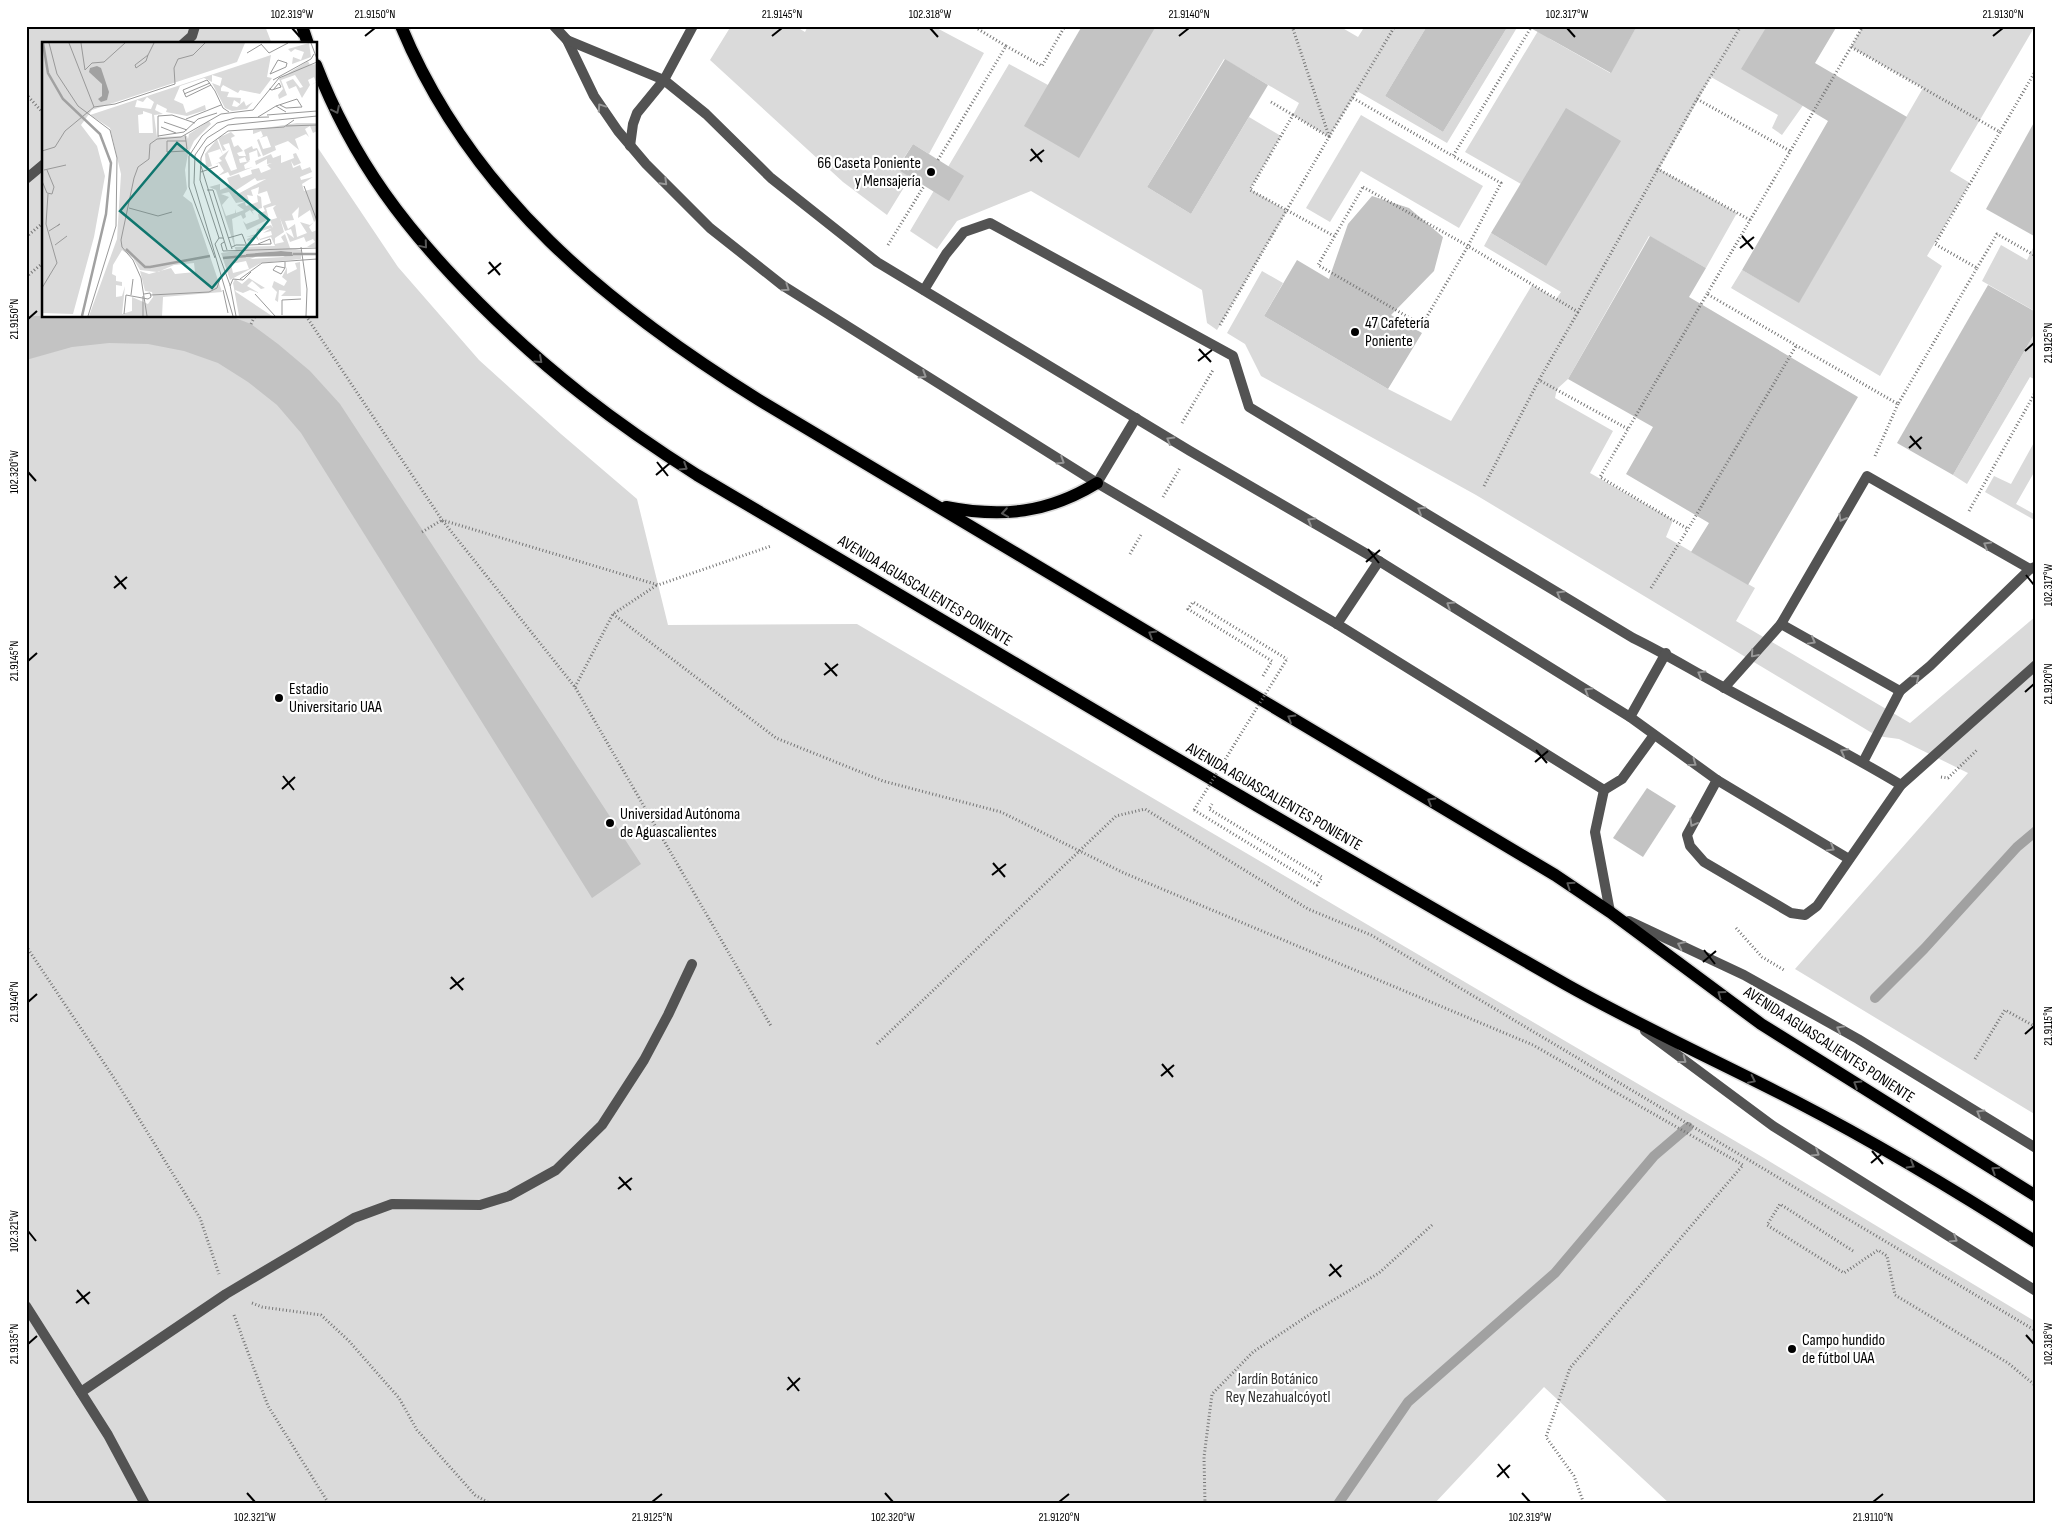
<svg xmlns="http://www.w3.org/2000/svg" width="2062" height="1530" viewBox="0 0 2062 1530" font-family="'Sofia Sans Condensed',sans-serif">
<rect width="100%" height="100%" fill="#fff"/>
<!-- green -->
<g fill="#dadada">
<polygon points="26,26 265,26 272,44 44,44 44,316 316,316 316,145 398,267 479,360 561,434 637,499 668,625 857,624 1764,1158 2036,1322 2036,1504 1670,1504 1544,1387 1434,1504 26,1504"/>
<polygon points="731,26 795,26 805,32 808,26 933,26 984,53 929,154 913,144 897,168 911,176 887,215 843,182 710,60"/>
<polygon points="1156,26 1339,26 1358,37 1365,26 1427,26 1385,96 1443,132 1508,26 1518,26 1447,143 1357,91 1329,137 1293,115 1299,103 1224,59 1147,187 1191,214 1249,117 1281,136 1250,189 1287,211 1217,330 1207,323 1202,290 1031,191 957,221 937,249 910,231 1009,64 1048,85"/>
<polygon points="1541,26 1550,39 1610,73 1637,26 1767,26 1804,104 1782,135 1772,128 1778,115 1711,77 1659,169 1737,213 1706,268 1649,236 1568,379 1557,389 1555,398 1613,431 1590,473 1673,520 1666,537 1755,588 1736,621 1910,723 2036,616 2036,1115 1795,969 1968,773 1899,739 1877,736 1476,495 1261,376 1245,344 1227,333 1262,271 1283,283 1264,316 1388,389 1451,421 1532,285 1556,299 1561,292 1484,246 1491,233 1546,266 1521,184 1465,152"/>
<polygon points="1863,26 2035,26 1950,171 1970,183 1927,256 1942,266 1880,376 1731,288 1742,270 1799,302 1923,88 1851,47"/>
<polygon points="1361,115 1483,186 1459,228 1361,171 1330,222 1306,208"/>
<polygon points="2036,242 2036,312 1982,281 2001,245 2027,260"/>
<polygon points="2036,331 2036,380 2030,377 1967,484 1953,475"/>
<polygon points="2036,439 2036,469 2016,504 2036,515 2036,521 1985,492 1994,476 2011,484"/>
</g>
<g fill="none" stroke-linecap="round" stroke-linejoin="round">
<!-- stream -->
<g stroke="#a1a1a1" stroke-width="10">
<polyline points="1875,998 1924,949 2017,847 2036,831"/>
<polyline points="1338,1504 1408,1402 1555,1273 1654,1156 1688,1127"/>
</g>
</g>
<!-- building -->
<g fill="#c3c3c3">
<polygon points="1082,26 1156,26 1079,158 1024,126"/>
<polygon points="1427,26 1508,26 1443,132 1385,96"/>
<polygon points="1527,26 1637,26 1611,73"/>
<polygon points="1767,26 1837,26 1815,63 1907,117 1799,303 1742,270 1828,121 1741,69"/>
<polygon points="1225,59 1268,85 1191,214 1147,187"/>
<polygon points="1566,108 1621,141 1546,266 1491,233"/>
<polygon points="2036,119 2036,237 1986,209"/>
<polygon points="913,144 964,176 949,201 897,169"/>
<polygon points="1372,196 1409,208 1443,237 1434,271 1391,315 1422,333 1388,389 1264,316 1297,260 1329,279 1348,224"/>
<polygon points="1650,236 1706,268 1689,297 1858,397 1748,585 1691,552 1709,523 1626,474 1653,427 1568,379"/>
<polygon points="1988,285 2036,312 2036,331 1953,475 1897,443"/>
<polygon points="26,316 230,316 251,324 278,344 310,371 340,404 641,864 592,898 301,433 277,405 248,382 218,363 184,351 148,344 109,343 72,347 26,360"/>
<polygon points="1647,788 1676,806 1643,857 1613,838"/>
</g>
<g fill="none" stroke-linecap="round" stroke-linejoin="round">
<defs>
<g id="primary">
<polyline points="302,26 308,44"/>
<path d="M401,26C471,195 608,306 759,400L1555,875L1610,912L1761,1024L2036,1196"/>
<path d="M316,65C353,161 407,231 479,303C548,372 615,423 697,475C987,646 1275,819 1567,985C1642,1027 1719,1062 1795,1101C1878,1144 1958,1192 2036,1242"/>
<path d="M946,507C1002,518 1048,513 1097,483"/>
</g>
</defs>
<!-- primary casing -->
<use href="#primary" stroke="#dbdbdb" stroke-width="15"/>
<!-- path -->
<g stroke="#757575" stroke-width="3" stroke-dasharray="1 2.5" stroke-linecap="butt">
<polyline points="1292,26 1329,136"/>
<polyline points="1532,26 1453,156 1501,183 1468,246 1578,312 1658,169"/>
<polyline points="1863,26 1851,47 2000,132 2036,70"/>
<polyline points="1006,46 1042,66 1065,26"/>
<polyline points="1851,47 1707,294 1898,404 1977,268 1935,244 2000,132"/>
<polyline points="26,94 44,114"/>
<polyline points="1353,98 1453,156"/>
<polyline points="1697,99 1741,26"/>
<polyline points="1271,102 1293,115"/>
<polyline points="1329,137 1395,26"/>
<polyline points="938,160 1006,46 973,26"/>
<polygon points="1363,187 1468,246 1422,325 1318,265"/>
<polyline points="1750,220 1658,169 1697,99 1790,151"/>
<polyline points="26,237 44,222"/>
<polyline points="888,245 924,186"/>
<polyline points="1977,268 1997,234 2036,256"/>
<polyline points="26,277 44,262"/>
<polyline points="1707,294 1600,477 1688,529 1796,346"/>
<polyline points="1578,312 1539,380 1628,429"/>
<polyline points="306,316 442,520 658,585 771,546"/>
<polyline points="251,324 255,316"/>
<polyline points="1220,325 1329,137 1293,115 1250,190 1334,236"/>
<polyline points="1182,423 1213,370"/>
<polyline points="1875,456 1898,404"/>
<polyline points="1484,486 1539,380"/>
<polyline points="1163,497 1180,468"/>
<polyline points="1969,511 2036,391"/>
<polyline points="422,532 442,520 575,687 771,1026"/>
<polyline points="1130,554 1142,533"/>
<polyline points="1651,588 1688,529"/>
<polyline points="613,614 776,738 883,781 1001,812 1124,873 1533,1045 1743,1165 1570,1368 1546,1437 1574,1476 1584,1504"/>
<polyline points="1263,676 1272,661 1188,609 1193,602 1287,659"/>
<polyline points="575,687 613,614 657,585"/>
<polyline points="1941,777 1948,778 1978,749"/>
<polyline points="1194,810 1317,885 1322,877 1209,809 1212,804"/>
<polyline points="1736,928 1762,957 1784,970"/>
<polyline points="26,946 114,1078 200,1218 219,1274"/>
<polyline points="877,1044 1116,816 1145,809 1308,909 1371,935 2036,1331"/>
<polyline points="1975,1059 2005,1010 2036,1027"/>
<polyline points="1853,1251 1780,1204 1767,1225 1844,1273 1878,1250 1887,1256 1895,1295 2008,1363 2036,1386"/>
<polyline points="252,1303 262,1307 321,1315 349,1341 399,1398 417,1430 475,1495 491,1504"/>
<polyline points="234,1315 268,1406 329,1504"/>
<polyline points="1205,1504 1204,1457 1212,1394 1253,1352 1315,1311 1379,1273 1432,1225"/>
</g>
<!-- service -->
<g stroke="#535353" stroke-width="10">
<polyline points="554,26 567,40 594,96 618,131 646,164 710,228 782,285 1097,483 1337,624 1604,790 1622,779 1654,735"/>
<polyline points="567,40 664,80 706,114 771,178 877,262 1190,451 1379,561 1630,717 1717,780 1849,859"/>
<polyline points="183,44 192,36 195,26"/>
<polyline points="630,146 633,124 637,113 664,80 693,26"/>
<polyline points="26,179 44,164"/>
<path d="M924,290L946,254L964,232L990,223L1233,356L1249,407L1633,638C1664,653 1693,671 1723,687C1783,720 1843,750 1901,785"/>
<polyline points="1097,483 1136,418"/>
<polyline points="1337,624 1379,561"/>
<polyline points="1781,624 1900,691"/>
<polyline points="1724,688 1781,624 1867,476 2030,569"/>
<polyline points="1630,717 1666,653"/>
<polyline points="1863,762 1900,691 1930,666 2030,569 2035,567"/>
<polyline points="1717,780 1687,835 1690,846 1704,862 1791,913 1805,915 1817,906 1901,785 2036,665"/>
<polyline points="1604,790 1595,832 1610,912"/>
<polyline points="26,1306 108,1435 145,1504"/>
<polyline points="81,1392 226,1294 354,1218 392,1204 480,1205 509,1196 556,1170 602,1125 644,1060 668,1015 692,964"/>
</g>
<!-- tertiary -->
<g stroke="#535353" stroke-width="10">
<polyline points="1629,921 1744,975 1858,1039 2036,1148"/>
<polyline points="1645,1031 1773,1126 2036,1291"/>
</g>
<!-- primary -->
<use href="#primary" stroke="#000" stroke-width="12"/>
<!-- path-bridge -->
<polyline stroke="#757575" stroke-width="3" stroke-dasharray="1 2.5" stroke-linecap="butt" points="1194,810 1287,659"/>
</g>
<!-- one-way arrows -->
<defs><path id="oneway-chevron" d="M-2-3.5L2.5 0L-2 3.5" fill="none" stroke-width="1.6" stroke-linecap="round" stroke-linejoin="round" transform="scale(1.25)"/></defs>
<g stroke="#989898">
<use href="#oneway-chevron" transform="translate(601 107) rotate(-124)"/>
<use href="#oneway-chevron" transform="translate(664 182) rotate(45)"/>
<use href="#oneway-chevron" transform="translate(786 288) rotate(34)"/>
<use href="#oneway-chevron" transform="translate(923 375) rotate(32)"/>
<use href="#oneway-chevron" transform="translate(1170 440) rotate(-149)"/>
<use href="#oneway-chevron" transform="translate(1061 461) rotate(32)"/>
<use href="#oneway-chevron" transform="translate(1421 510) rotate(-149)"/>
<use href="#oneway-chevron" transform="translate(1842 518) rotate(120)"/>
<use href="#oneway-chevron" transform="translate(1311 521) rotate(-150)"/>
<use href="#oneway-chevron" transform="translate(1987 545) rotate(-150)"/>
<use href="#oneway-chevron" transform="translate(1560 594) rotate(-149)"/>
<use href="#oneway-chevron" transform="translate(1450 605) rotate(-148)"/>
<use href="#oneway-chevron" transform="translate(1812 641) rotate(29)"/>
<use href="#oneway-chevron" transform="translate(1754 654) rotate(131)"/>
<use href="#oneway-chevron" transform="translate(1701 674) rotate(-149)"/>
<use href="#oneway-chevron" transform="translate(1916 678) rotate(-39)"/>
<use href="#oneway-chevron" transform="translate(1588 691) rotate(-148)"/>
<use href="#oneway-chevron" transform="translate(1844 752) rotate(-152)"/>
<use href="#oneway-chevron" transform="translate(1693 763) rotate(36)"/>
<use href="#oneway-chevron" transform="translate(1693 823) rotate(119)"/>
<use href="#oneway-chevron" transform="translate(1831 848) rotate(31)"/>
<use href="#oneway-chevron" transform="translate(1681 945) rotate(-155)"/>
<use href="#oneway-chevron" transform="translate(1840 1029) rotate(-151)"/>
<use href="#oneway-chevron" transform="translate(1683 1060) rotate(37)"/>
<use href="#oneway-chevron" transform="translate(1980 1113) rotate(-149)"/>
<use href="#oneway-chevron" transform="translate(1816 1153) rotate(32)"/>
<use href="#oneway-chevron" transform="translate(1954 1239) rotate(32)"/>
</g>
<g stroke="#595959">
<use href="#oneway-chevron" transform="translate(336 110) rotate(64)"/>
<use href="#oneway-chevron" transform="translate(424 245) rotate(50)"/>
<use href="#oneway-chevron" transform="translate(539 360) rotate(42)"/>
<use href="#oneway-chevron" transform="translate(684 467) rotate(32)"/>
<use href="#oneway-chevron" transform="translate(1005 513) rotate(171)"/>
<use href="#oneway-chevron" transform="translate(1152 634) rotate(-149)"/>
<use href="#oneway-chevron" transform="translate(1291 718) rotate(-149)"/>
<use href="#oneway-chevron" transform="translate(1431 801) rotate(-149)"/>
<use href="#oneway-chevron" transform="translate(1570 885) rotate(-146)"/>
<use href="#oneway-chevron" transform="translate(1721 994) rotate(-144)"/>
<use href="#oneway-chevron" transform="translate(1752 1080) rotate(26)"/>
<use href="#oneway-chevron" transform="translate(1857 1084) rotate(-148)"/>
<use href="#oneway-chevron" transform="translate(1911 1165) rotate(30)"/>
<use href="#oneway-chevron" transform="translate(1995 1170) rotate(-147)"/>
</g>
<!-- ticks -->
<path fill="none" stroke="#000" stroke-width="2" d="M292,28L300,37M930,28L938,37M1567,28L1575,37M365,36L375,28M772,36L782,28M1179,36L1189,28M1993,36L2003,28M1031,149L1042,162M1030,161L1044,150M1742,236L1753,249M1740,248L1754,237M489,262L500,275M488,274L501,263M28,319L37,311M1199,349L1211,362M2025,351L2034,343M1198,361L1212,350M1910,436L1921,449M1909,448L1922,437M657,462L668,476M28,472L36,481M656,475L670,463M1368,549L1379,563M1366,562L1380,550M2026,575L2034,585M115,576L126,589M114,588L127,577M28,661L37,653M825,663L837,676M824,675L838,664M2025,692L2034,684M1536,750L1547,763M1535,762L1548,751M283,776L294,790M282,789L295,777M993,863L1005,877M992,875L1006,864M1704,950L1715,964M1703,962L1716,951M451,977L463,990M450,989L464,978M28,1002L37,994M2025,1034L2034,1026M1162,1064L1173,1077M1161,1076L1174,1065M1872,1151L1883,1164M1871,1163L1884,1152M619,1177L631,1190M618,1189L632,1178M28,1231L36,1241M1330,1264L1341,1277M1329,1276L1342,1265M77,1290L89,1304M76,1303L90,1292M2026,1335L2034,1344M28,1344L37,1336M788,1377L799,1391M787,1390L800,1378M1498,1464L1509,1478M1497,1477L1510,1465M247,1493L255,1502M885,1493L893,1502M1522,1493L1530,1502M652,1502L662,1494M1059,1502L1069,1494M1873,1502L1883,1494"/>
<!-- markers -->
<g fill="#000" stroke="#fff" stroke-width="2">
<circle cx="931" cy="172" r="5"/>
<circle cx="1355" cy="332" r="5"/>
<circle cx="279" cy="698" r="5"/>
<circle cx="610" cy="823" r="5"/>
<circle cx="1792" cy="1349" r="5"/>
</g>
<g text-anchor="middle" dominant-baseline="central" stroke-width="4.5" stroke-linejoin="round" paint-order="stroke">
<!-- poi labels -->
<g font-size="16" fill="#000" stroke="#fff" text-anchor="start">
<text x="921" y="163" text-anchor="end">66 Caseta Poniente<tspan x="921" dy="18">y Mensajería</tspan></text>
<text x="1365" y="323">47 Cafetería<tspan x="1365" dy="18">Poniente</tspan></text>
<text x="289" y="689">Estadio<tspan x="289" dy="18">Universitario UAA</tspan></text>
<text x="620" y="814">Universidad Autónoma<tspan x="620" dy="18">de Aguascalientes</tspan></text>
<text x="1802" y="1340">Campo hundido<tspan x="1802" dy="18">de fútbol UAA</tspan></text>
</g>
<!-- street labels -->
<g font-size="16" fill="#000" stroke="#fff">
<text transform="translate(925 591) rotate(31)">AVENIDA AGUASCALIENTES PONIENTE</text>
<text transform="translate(1274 797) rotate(30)">AVENIDA AGUASCALIENTES PONIENTE</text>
<text transform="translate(1829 1045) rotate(33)">AVENIDA AGUASCALIENTES PONIENTE</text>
</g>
<!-- park labels -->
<g font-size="16" fill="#313131" stroke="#fff">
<text x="1278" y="1379">Jardín Botánico<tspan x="1278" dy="18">Rey Nezahualcóyotl</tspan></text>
</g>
</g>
<!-- overview -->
<g transform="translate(42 42)">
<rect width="275" height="275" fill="#fff"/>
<path d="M0,1H203L195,20L50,68L39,83L55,104L63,134L52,195L31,272L0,271ZM267,1L269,15L250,22L251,15L259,18L262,10L253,7L249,10L246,7ZM229,13L225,35L230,36L218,52L198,48L196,51L181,43L179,46V49L187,50L185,55L199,56L198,62L192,58L190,64L195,65L202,59L204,64L211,60L205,67L190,69L183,66L170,41L178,44L180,36L170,33V40L162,36L138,44L132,58L141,62L144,71L163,63L164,68L145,74L124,70L125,67L115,62L113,68L121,72L112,73L115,95L145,94L146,97L147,92L167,79L169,82L152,99L146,112L143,128L145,147L141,154L150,161L180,250L121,255L120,274H47L75,197L79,132L68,86L48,73ZM105,55L112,60L109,67L93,65L95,58L101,60ZM101,69L110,72L111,91H97L96,73L101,72ZM80,208L91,216L98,228L116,230L132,223L152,221L153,230L133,232L129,226L107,232L98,229L103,249L110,250L111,255L106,262L90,255V269L80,272L83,244L80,254L74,255V243L80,244V240L74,239V234L70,232L71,223ZM266,19L268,23L274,22L275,40L269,43L274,40L272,35L266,38L268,43L260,56L254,44L247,47L244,40L251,37L258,46L261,45L253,33L239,38L245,53L237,57L236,53L241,47L237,37ZM255,81H275V89L271,91L268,84L263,87L267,95L264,92L253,97L257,108L246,99L233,104L232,101L234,108L221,114L215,98L217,97L221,107L229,105L225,94L218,96L221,94L219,89L211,92V88ZM189,90L193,94L189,96L192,105L196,103L201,109L195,111L197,114H204L202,108L210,104L211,107L215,106L219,114L216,115L215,108L207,111L208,118L205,120L203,115L197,117L198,121L208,119L202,123L203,127L211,125L188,134L186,130L176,134L182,129L177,121L173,122L180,119L177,116L187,108L183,116L189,129L195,127L187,101L181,103L184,108L181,109L176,96ZM175,97L181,113L178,107L166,111L170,124L164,126L163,112ZM254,111L259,121L252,124L249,119L251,126L258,123L260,128L268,125L270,130L258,135L259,138L271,135L260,142L262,149L275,146V177L267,185L270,190L275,188V205H265L273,200L271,197L264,200L262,195L248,200L244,190L252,196L249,187L243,189L238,176L242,190L233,196V202L242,200L239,195L243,192L248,206L259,208V217L219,221L188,238L179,211L194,209L174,148L167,145L178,142V148L188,144L185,136L197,132L199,136L210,132L209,128L217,126L219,131L229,127L225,123L230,121L225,122V117L214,123L213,119L229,112L231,116L239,113V121L252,116L251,112ZM213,136L215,139L224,137L194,153L193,149ZM217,145L216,152L225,149L229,161L221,164L223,169L216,172L217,177L204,182L201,179L205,188L227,177L224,166L234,163L231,166L235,176L228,178L231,186L229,183L215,187L214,192L204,195L212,194L205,197L207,202L206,199L214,196L217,199L215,193L216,190L229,186L221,191L229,189L230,193L218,197L216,193L218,198L229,195L233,204L193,205L190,177L199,173L201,177L204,175L203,171L208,168L212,173L210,169L220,166L219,155L215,153L216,160L204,164L203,161L207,159L205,153L211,154L209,148ZM187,150L194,161L205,159L195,163L202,168L194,171L193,167V171L184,174L180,163L187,155L179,152ZM257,165L256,176L268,168L272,180L268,183L258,180L265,191L255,195L253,182L246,187L243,179L252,178L250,172ZM227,210L239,209L250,210L241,215L208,217ZM204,219L207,227L191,231L189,222ZM258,220L259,254H239L244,249L237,248L236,260L233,258L235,250L230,245L232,239L242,244L245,239L240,235L245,225V232L255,227L253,221ZM207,236L223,246L219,247L210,239L205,244L217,251L208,248L201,251L193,248L194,250L230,274H197L191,241L193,237L200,242Z" fill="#dadada" fill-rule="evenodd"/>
<path d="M55,24L59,26L67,50L65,58L59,60L56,57L60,54V42L47,30L48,26ZM239,209L250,210L251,214L204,215V212Z" fill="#a1a1a1"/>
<path fill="none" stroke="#a1a1a1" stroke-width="2.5" d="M1,1L6,31L21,57L58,92L69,121L64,172L40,274M84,207L103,225H108L168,214M251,212H275M181,216L204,214"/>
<path fill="none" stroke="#999" stroke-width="1" d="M7,1L15,32L36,64L68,88L75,116L74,184L46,274M27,1L52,65M39,1L43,28L50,21L62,20L83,1M269,1L275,17M219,2L227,11L246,1M205,11L220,2M106,13L104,19L94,26L93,23L106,13L112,1M236,18L245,21L244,25L228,32ZM231,38L269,17L272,12M169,43L144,55L141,48L165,38L166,39L173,49L181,66L187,70M227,47L230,48L239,45L237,41L231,48M142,52L168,41M234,64L255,57L260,65L244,66L238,63M225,73L275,69M216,75L234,64L244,70M144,77L179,63M122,80L145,88M244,84L275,83M119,85L134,91M143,93L144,99L145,107L143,109L125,110V99H144M116,94L142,90L156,77L175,71M116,95V74L130,73L153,81M0,109L13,105L23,89L52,65L73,62L133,42L132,26L136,17L151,13L163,1M159,124L185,208M2,128L24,123M159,130L176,124M0,139L5,151L10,152L12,145L5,128M262,144L275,179M165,148H171L190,207M87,166L116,174L130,170M7,189L18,182L15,184M177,196L173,202L188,243L194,274M181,196H177L158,138L159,116L164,105L186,89L242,85L252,78M186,196L200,192L204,202M182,200L179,202L181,209L275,206M13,203L25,194M190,205L194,203H207L229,202V201L228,197L216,202M259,205L265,247L264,274M173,216L147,145V114L160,94L175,81L193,76L227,75M243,226L234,224L231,228L239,232L243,226V220M198,237L220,221L275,217M188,244L191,237L201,238L209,230M0,246L15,221L4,182L6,152M181,248L186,271M213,252L233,274M89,253L91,237M109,253L167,250L175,246L178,237M101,254V274M82,272L84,253L106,257L109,255L108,251L102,252M240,273V258L259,257M105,274L99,236L91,218L80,205L79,198L92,136L96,125L107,117L108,102L115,97L139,95L179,72L211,68L237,36L275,20M191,274L152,141L153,113L165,96L186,83L275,74"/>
<path fill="#0f766e" fill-opacity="0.15" stroke="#0f766e" stroke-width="2.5" d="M135,101L227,178L170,246L78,169Z"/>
<rect width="275" height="275" fill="none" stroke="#000" stroke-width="2.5"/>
</g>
<!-- border -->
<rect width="2062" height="1530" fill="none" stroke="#ffffff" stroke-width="55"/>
<rect x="28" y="28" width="2006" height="1474" fill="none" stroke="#000" stroke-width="2"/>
<g font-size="12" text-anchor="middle" fill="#000">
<text x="292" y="18">102.319°W</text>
<text x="375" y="18">21.9150°N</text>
<text x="782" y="18">21.9145°N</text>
<text x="930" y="18">102.318°W</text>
<text x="1189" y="18">21.9140°N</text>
<text x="1567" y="18">102.317°W</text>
<text x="2003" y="18">21.9130°N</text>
<text transform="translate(14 319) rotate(-90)" y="4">21.9150°N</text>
<text transform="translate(2048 343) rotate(-90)" y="4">21.9125°N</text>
<text transform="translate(14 472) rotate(-90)" y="4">102.320°W</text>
<text transform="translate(2048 585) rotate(-90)" y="4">102.317°W</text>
<text transform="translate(14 661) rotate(-90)" y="4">21.9145°N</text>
<text transform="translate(2048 684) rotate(-90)" y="4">21.9120°N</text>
<text transform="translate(14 1002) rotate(-90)" y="4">21.9140°N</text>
<text transform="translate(2048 1026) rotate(-90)" y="4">21.9115°N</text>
<text transform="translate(14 1231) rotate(-90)" y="4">102.321°W</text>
<text transform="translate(14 1344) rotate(-90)" y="4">21.9135°N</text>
<text transform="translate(2048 1344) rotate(-90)" y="4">102.318°W</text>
<text x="255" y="1521">102.321°W</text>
<text x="652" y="1521">21.9125°N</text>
<text x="893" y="1521">102.320°W</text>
<text x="1059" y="1521">21.9120°N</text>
<text x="1530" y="1521">102.319°W</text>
<text x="1873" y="1521">21.9110°N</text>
</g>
</svg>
